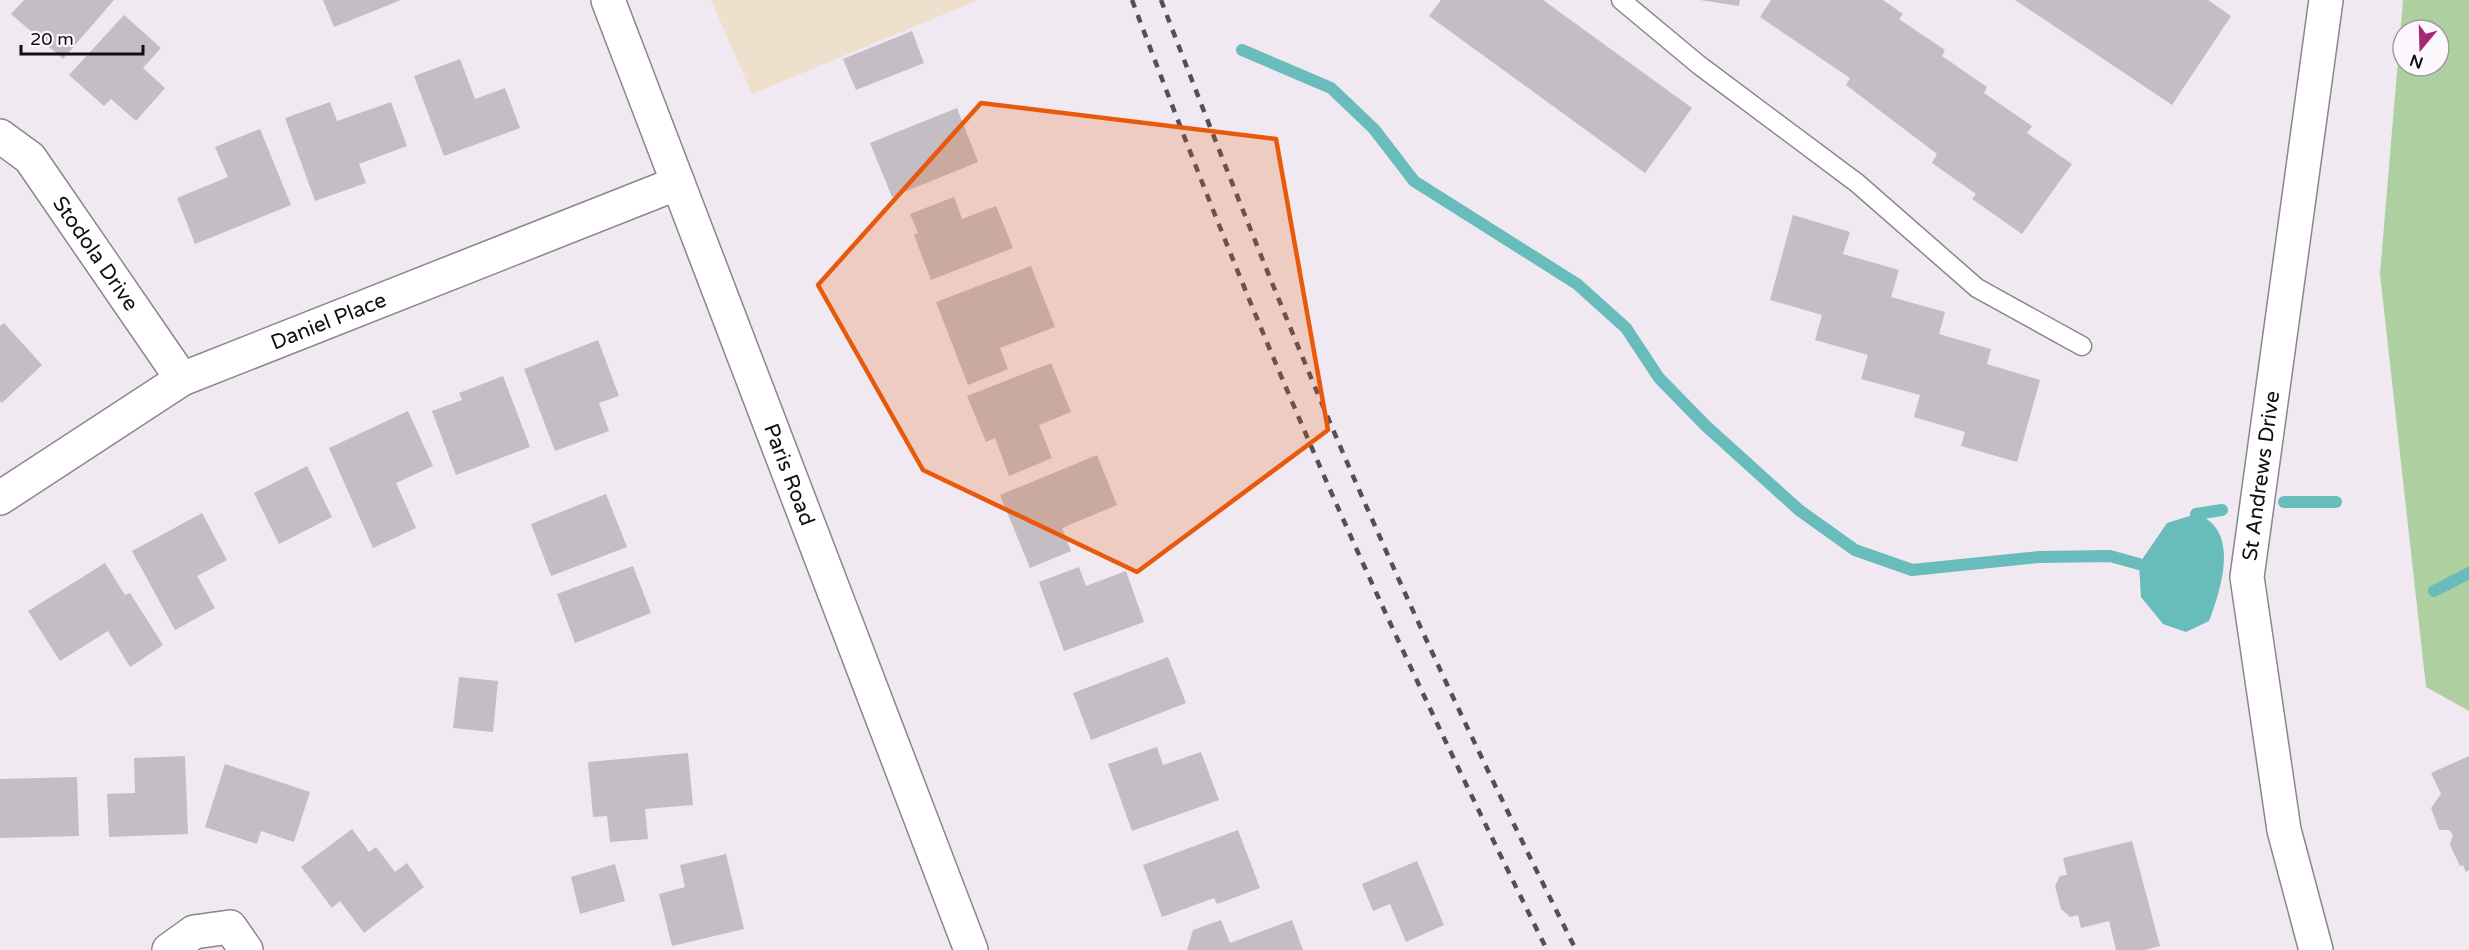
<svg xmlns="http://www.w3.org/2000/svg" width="2469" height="950" viewBox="0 0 2469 950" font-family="'Varela Round',sans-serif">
<rect width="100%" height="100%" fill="#f0e9f1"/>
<!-- commercial -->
<polygon fill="#efdfcd" points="711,0 978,0 752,94"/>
<!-- green -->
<path fill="#aed0a0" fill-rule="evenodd" d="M2403,0H2469V711L2426,687L2380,274ZM2403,30H2439V66H2403Z"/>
<!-- water -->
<path fill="#68bcbc" d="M2196,514C2241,529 2221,589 2209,621L2186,632L2163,624L2141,597L2139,564L2167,523Z"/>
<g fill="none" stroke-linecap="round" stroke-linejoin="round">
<!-- stream -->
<g stroke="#68bcbc" stroke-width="12">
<polyline points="1242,50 1331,88 1374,129 1414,181 1577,284 1626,328 1659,378 1706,426 1799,510 1855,550 1912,570 2039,557 2110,556 2139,564"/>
<polyline points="2284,502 2336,502"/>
<polyline points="2196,514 2222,510"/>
<polyline points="2434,591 2469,573"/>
</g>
</g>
<!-- building -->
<g fill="#c4bdc3">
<polygon points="24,0 114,0 63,59 11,14"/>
<polygon points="323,0 401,0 334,27"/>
<polygon points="1441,0 1543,0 1692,108 1645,173 1429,16"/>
<polygon points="1700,0 1740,0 1739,6"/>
<polygon points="1771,0 1883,0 1903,14 1899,19 1945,50 1942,56 1987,87 1984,93 2032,126 2027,133 2072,164 2022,234 1972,199 1976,194 1932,163 1937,154 1846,85 1850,78 1760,17"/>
<polygon points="2015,0 2208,0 2231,16 2172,105"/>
<polygon points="124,15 161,48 143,68 165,88 136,121 111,99 104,106 69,75"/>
<polygon points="912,31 924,63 856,90 843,59"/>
<polygon points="460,59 475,99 505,88 520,128 444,156 414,76"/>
<polygon points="330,102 337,121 391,102 407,146 359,164 366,183 315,201 285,118"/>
<polygon points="957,108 978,162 892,197 870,143"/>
<polygon points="260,129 291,205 195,244 177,198 228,177 215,147"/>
<polygon points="954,197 962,219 996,206 1013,248 931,280 914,235 918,233 910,214"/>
<polygon points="1793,215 1850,232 1843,254 1899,270 1891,297 1945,312 1939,334 1991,349 1987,364 2040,380 2017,462 1961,446 1965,432 1914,417 1920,395 1861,379 1868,355 1815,340 1822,315 1770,300"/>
<polygon points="1031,266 1055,327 1000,348 1008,369 968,385 936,302"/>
<polygon points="4,323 42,365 2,403 0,401 0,326"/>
<polygon points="598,340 619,396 599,403 609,431 555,451 524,369"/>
<polygon points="1051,363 1071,412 1039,425 1052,458 1009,476 995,438 986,442 967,396"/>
<polygon points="503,376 530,447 456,475 432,411 462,400 459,393"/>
<polygon points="408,411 433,466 396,483 416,528 373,548 329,448"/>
<polygon points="1097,455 1117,505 1062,528 1071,551 1030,568 1000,495"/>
<polygon points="307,466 332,517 279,544 254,493"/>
<polygon points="606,494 627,547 551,576 531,524"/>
<polygon points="202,513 227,560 197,576 215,608 175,630 132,551"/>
<polygon points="105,563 125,595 130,593 163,645 130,667 108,631 60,661 28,611"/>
<polygon points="633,566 651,613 575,643 557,594"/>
<polygon points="1079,567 1086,586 1126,571 1144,622 1064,651 1039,582"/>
<polygon points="1168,657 1186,703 1091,740 1073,693"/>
<polygon points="459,677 498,681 493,732 453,728"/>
<polygon points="1157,747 1163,765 1201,752 1219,800 1132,831 1108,764"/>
<polygon points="688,753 693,805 645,809 648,839 610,842 607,816 593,817 588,762"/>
<polygon points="185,756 188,834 109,837 107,794 135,793 134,758"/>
<polygon points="2469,756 2469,870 2466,872 2463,865 2460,866 2450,845 2453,835 2449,830 2439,830 2431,808 2441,794 2431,773"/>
<polygon points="225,764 310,792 294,842 261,831 257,844 205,827"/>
<polygon points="77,777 79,836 0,838 0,779"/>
<polygon points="352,829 369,852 376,847 395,872 407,863 424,887 364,933 340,901 332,908 301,867"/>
<polygon points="1238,830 1260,888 1217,904 1214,898 1162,917 1143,865"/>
<polygon points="2132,841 2160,946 2145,950 2116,950 2109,921 2081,928 2078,915 2070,917 2061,909 2055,886 2060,876 2067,875 2063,858"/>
<polygon points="726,854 744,929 672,946 659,894 685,887 680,865"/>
<polygon points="1417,861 1444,925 1406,942 1390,904 1373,911 1362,884"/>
<polygon points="615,864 625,901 580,914 571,877"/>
<polygon points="1221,920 1230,943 1292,920 1303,950 1187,950 1193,930"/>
</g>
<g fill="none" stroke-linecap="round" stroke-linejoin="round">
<defs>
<polyline id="service" points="1621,0 1699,65 1857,183 1977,288 2082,346"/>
<g id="minor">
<path id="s1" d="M0,136L30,158L182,379"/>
<path id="s2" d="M0,498L182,379L678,183"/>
<polyline points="169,950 194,932 230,927 246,950"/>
<path id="s3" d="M2316,950L2284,830L2247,577L2326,0"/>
</g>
<g id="secondary">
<path id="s4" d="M608,0L971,950"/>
</g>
</defs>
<!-- service casing -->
<use href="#service" stroke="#8b868c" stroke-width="21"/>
<!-- minor casing -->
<use href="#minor" stroke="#8b868c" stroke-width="36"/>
<!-- secondary casing -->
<use href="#secondary" stroke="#8b868c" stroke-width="36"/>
<!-- service -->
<use href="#service" stroke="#fff" stroke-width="18"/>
<!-- minor -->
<use href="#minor" stroke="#fff" stroke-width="33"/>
<!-- secondary -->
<use href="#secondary" stroke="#fff" stroke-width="33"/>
<!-- rail -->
<g stroke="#534f53" stroke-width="4.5" stroke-dasharray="8 8" stroke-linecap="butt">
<path d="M1132,0C1184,138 1238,276 1296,411C1374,594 1459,772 1547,950"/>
<path d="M1161,0C1229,177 1298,353 1375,526C1438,669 1506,810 1576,950"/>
</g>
</g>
<!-- marked area -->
<path fill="#e8590c" fill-opacity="0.2" stroke="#e8590c" stroke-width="4.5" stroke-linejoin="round" d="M981,103L1276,139L1328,430L1137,572L923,470L818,285Z"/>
<g text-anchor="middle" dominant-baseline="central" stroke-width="4.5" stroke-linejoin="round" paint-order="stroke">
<!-- street labels -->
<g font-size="21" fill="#100e10" stroke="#fdf7fe">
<text stroke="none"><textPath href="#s1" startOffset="153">Stodola Drive</textPath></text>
<text stroke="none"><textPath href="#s2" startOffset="375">Daniel Place</textPath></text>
<text stroke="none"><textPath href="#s4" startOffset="508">Paris Road</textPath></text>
<text stroke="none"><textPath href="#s3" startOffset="482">St Andrews Drive</textPath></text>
</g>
</g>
<!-- north arrow -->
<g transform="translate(2421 48) rotate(199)"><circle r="28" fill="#fdf7fe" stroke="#9e9a9f" stroke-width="1.5"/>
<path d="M0-4.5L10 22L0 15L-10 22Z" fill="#a82878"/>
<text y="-9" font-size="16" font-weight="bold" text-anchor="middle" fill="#100e10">N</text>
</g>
<!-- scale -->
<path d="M21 45v9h122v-9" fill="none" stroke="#100e10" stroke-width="3"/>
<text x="30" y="45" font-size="18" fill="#100e10" stroke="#fdf7fe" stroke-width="4.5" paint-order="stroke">20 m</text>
</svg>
